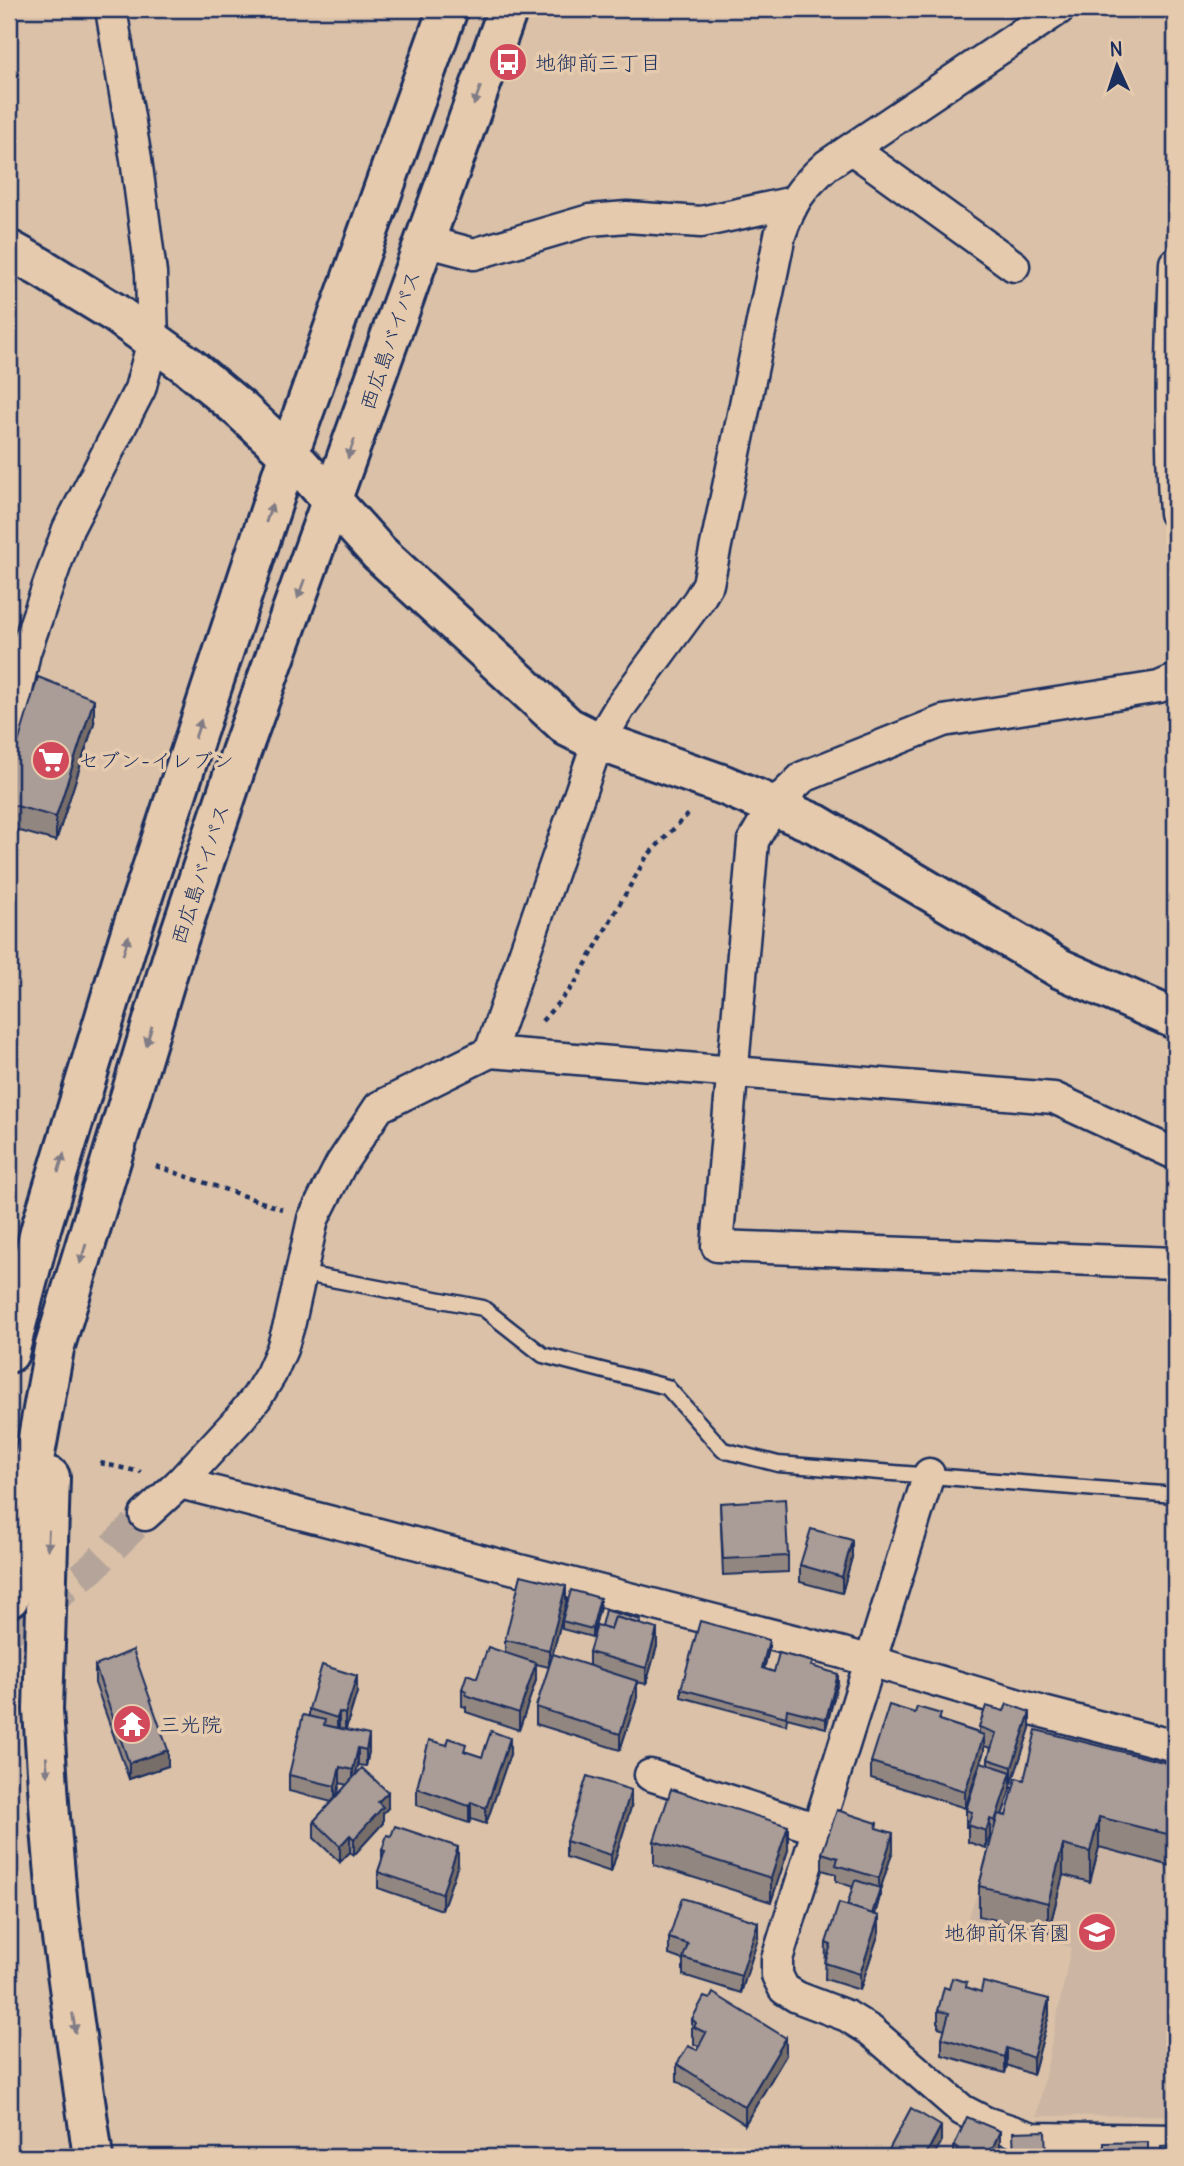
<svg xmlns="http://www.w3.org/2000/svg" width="1184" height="2166" viewBox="0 0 1184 2166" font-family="Delius,'Klee One',sans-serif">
<rect width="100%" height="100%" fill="#dac1a8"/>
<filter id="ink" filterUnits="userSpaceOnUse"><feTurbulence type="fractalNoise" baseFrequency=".0143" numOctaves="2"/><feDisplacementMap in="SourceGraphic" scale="14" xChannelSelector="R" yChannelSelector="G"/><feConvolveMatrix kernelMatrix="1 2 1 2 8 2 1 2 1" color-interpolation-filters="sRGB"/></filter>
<g filter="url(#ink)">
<!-- built -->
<polygon fill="#ccb6a3" points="1049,1728 1175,1760 1175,2115 1037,2116 1071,1947 968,1918 989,1862"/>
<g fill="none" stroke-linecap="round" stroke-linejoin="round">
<!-- street-tunnel -->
<polyline stroke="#b4a499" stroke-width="30" stroke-dasharray="30 15" stroke-linecap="butt" points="9,1632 92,1568 145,1515"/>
<defs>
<polyline id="lane" points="300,1273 483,1308 543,1355 667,1387 723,1450 778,1464 1175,1495"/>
<g id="street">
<polyline points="852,149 1014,266"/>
<polyline points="425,241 474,254 590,220 627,217 701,222 794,202"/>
<path d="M1175,263C1172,346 1169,430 1175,513"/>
<polyline points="1175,680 1159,687 943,721 803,777 774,805 753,841 717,1246 1175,1263"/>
<polyline points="9,729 25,652 68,529 140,389 153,341 151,273 136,159 111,9"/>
<polyline points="490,1052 1054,1098 1175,1154"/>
<polyline points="929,1474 777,1959 777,1975 784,1989 797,1997 847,2016 871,2031 962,2110 985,2122 1033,2138 1175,2140"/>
<polyline points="180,1483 843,1653 1043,1712 1175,1746"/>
<path d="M145,1515L180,1483L240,1418L257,1397L271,1374L282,1349L290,1322L313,1219L341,1164L379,1107L490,1052L596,747L620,707L698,601L708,584L780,235C792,201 800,189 827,165L1059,9"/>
<polyline points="650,1775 818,1829"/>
</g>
<polyline id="secondary" points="9,250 40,267 115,313 187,365 240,409 300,465 379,553 568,727 588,737 724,785 816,824 1061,969 1175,1019"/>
<g id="highway">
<polyline points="9,1353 41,1228 128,941 289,453 448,9"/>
<polyline points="50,1477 43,1710 50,1817 58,1909 93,2157"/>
<polyline points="9,1598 54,1349 173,955 241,752 508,9"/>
</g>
</defs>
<!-- lane casing -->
<use href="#lane" stroke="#1b2f5e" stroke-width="19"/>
<!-- street casing -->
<use href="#street" stroke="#1b2f5e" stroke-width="35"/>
<!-- secondary casing -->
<use href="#secondary" stroke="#1b2f5e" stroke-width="44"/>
<!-- highway casing -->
<use href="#highway" stroke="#1b2f5e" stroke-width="44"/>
<!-- path -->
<g stroke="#1b2f5e" stroke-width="4.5" stroke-dasharray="5 5" stroke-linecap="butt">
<polyline points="542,1021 574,985 647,856 689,813"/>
<polyline points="156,1166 282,1209"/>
<polyline points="100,1463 141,1472"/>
</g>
<!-- lane -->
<use href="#lane" stroke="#e6caad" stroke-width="14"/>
<!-- street -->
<use href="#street" stroke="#e6caad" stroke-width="30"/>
<!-- secondary -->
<use href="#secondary" stroke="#e6caad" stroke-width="38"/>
<!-- highway -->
<use href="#highway" stroke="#e6caad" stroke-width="38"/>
</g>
<!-- wall -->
<g fill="#928681" stroke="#1b2f5e" stroke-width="2" fill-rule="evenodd">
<polygon points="94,723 56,841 9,828 9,773"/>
<polygon points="720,1503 788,1556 788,1572 723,1575"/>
<polygon points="852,1557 842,1593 800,1582 800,1565"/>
<polygon points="566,1603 550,1664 589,1666 589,1652 601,1626 641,1625 657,1646 646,1684 637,1682 637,1698 620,1750 536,1724 536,1707 549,1667 536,1664 536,1680 519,1730 466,1712 466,1707 462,1706 462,1689 477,1678 505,1653 505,1640"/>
<polygon points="600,1607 592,1637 562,1629 562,1621"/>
<polygon points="769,1649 764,1669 774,1672 813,1667 838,1682 826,1728 787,1718 786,1725 681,1697 681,1689"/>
<polygon points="95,1666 168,1766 129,1779 95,1683"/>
<path d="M357,1692L346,1729L369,1751L366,1766L358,1765L355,1776L388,1808L383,1813V1823L354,1855L350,1852L340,1862L314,1838V1821L332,1802L289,1791V1775L309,1716V1709ZM340,1783L347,1785L337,1796Z"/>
<polygon points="941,1721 979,1733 979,1727 1030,1728 1012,1783 1011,1783 1011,1788 1002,1815 1006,1816 1024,1780 1175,1765 1175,1867 1099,1847 1090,1882 1063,1875 1048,1933 979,1916 979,1886 992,1836 990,1836 986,1848 968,1842 968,1827 966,1827 966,1810 988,1764 988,1759 991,1748 984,1746 984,1751 965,1808 871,1778 871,1762"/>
<polygon points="466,1752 482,1757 510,1754 486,1824 471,1819 469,1823 417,1805 417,1788"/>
<polygon points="631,1807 611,1872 566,1857 566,1841"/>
<polygon points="877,1829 893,1850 880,1890 880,1896 875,1915 879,1932 860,1990 825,1979 826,1943 847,1906 853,1887 836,1881 836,1874 822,1870 822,1853"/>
<polygon points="654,1841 788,1850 771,1902 654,1865"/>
<polygon points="382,1850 458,1864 442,1910 378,1888 378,1872 382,1860"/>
<polygon points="669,1938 758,1938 741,1993 683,1975 683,1960 669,1955"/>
<polygon points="967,1988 1049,2015 1033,2075 1007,2065 1005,2073 942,2055 942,2038 945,2029 938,2027 938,2011 949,1989"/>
<polygon points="692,2019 786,2055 745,2124 677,2081 677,2064 697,2050 699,2046 694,2044 694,2038 692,2036"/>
<polygon points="954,2146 1000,2148 998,2152 999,2157 954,2157"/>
</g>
<!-- shaded-wall -->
<g fill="#776d69" stroke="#1b2f5e" stroke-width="2">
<polygon points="94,699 94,723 56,841 56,817"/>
<polygon points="11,1044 11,1061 9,1075 9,1059"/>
<polygon points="852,1540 852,1557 842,1593 842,1577"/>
<polygon points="566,1586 566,1603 549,1667 549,1650"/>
<polygon points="600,1598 600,1607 592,1637 592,1629"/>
<polygon points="657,1629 657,1646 646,1684 646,1668"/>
<polygon points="769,1640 769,1649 762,1677 762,1668"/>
<polygon points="536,1663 536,1680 519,1730 519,1713"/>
<polygon points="838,1674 838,1682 826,1728 826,1719"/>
<polygon points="357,1676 357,1692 345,1730 345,1714"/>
<polygon points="637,1681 637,1698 620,1750 620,1734"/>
<polygon points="339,1712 339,1728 337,1734 337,1718"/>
<polygon points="1030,1712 1030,1728 1012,1783 1012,1767"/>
<polygon points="369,1735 369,1751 366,1766 366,1750"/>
<polygon points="984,1735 984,1751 965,1808 965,1791"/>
<polygon points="510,1738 510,1754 486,1824 486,1808"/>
<polygon points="358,1748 358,1765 353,1786 353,1770"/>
<polygon points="168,1750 168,1766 129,1779 129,1763"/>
<polygon points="340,1767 340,1783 335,1802 335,1786"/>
<polygon points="1011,1772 1011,1788 995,1837 995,1821"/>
<polygon points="631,1790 631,1807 611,1872 611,1855"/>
<polygon points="388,1792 388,1808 383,1813 383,1823 354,1855 354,1839 378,1802"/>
<polygon points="471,1802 471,1819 469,1823 469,1806"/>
<polygon points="1099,1817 1099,1847 1090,1882 1090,1852"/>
<polygon points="990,1819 990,1836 986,1848 986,1831"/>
<polygon points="788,1826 788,1850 771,1902 771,1878"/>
<polygon points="893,1833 893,1850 880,1890 880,1896 871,1927 871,1918 879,1893 879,1878"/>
<polygon points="350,1835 350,1852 340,1862 340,1846"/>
<polygon points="1063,1845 1063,1875 1048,1933 1048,1903"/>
<polygon points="458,1847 458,1864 442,1910 442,1894"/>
<polygon points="879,1916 879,1932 860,1990 860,1974"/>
<polygon points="758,1922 758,1938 741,1993 741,1976"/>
<polygon points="1049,1999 1049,2015 1033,2075 1033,2058"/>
<polygon points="786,2038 786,2055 745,2124 745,2107"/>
<polygon points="1007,2048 1007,2065 1005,2073 1005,2057"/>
<polygon points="941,2126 941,2143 933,2157 925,2157"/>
<polygon points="1000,2131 1000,2148 996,2157 992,2149"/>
</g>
<!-- building -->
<g fill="#aa9c96" stroke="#1b2f5e" stroke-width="2">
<polygon points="38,677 94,699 56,817 9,804 9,773"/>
<polygon points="9,1044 11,1044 9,1059"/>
<polygon points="785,1499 788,1556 723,1559 720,1503"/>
<polygon points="811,1529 852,1540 842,1577 800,1565"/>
<polygon points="521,1575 566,1586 549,1650 505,1640"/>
<polygon points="571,1590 600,1598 592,1629 562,1621"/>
<polygon points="605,1610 641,1620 640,1624 615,1617 611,1629 601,1626"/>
<polygon points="615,1617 657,1629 646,1668 589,1652 597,1625 611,1629"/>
<polygon points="700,1621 769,1640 762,1668 774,1672 779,1653 813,1662 811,1666 838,1674 826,1719 787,1709 786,1717 681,1689"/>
<polygon points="488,1647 536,1663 519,1713 466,1695 467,1691 462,1689 467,1674 477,1678"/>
<polygon points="133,1650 168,1750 129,1763 95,1666"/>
<polygon points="553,1654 637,1681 620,1734 536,1707"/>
<polygon points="322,1665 357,1676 345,1714 339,1712 337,1718 309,1709"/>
<polygon points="1007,1704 1030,1712 1012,1767 988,1759 996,1733 979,1727 986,1706 1004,1711"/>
<polygon points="889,1705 915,1713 917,1707 941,1714 939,1720 984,1735 965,1791 871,1762"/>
<polygon points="303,1715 325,1720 324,1725 369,1735 366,1750 358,1748 353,1770 340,1767 335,1786 289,1775"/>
<polygon points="1036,1730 1175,1765 1175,1836 1099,1817 1090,1852 1063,1845 1048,1903 979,1886 998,1814 1006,1816 1016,1778 1024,1780"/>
<polygon points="491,1731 510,1738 486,1808 471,1802 469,1806 417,1788 429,1740 447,1745 449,1738 466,1744 464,1751 482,1757"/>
<polygon points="981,1762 1011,1772 995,1821 990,1819 986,1831 968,1825 972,1812 966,1810"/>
<polygon points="362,1768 388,1792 378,1802 383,1807 354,1839 350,1835 340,1846 314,1821"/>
<polygon points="587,1776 631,1790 611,1855 566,1841"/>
<polygon points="671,1789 788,1826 771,1878 654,1841"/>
<polygon points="837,1810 877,1823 876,1828 893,1833 879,1878 836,1865 838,1858 822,1853"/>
<polygon points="395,1826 458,1847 442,1894 378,1872 385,1851 382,1850 387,1835 391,1836"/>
<polygon points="855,1880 880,1888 872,1914 847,1906"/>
<polygon points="682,1898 758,1922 741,1976 683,1958 688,1944 669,1938"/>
<polygon points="839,1903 879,1916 860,1974 825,1963 831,1945 826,1943"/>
<polygon points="952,1978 967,1982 966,1987 981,1992 983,1982 1049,1999 1033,2058 1007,2048 1005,2057 942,2038 949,2013 938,2011 944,1987 949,1989"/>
<polygon points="713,1993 786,2038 745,2107 677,2064 688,2046 697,2050 706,2033 694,2027 696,2023 692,2019 704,1997 710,1999"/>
<polygon points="911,2108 941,2126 925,2156 927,2157 885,2157"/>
<polygon points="967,2117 1000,2131 992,2149 999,2152 997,2157 955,2157 959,2148 954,2146"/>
<polygon points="1045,2131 1046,2157 1014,2157 1013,2132"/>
<polygon points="1148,2142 1148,2157 1104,2157 1104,2143"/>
<polygon points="1175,2146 1175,2157 1162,2157 1161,2147"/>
</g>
<!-- one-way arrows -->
<defs><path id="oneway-solid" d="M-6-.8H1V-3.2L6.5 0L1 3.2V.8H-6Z" transform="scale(1.75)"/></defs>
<g fill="#807c86">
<use href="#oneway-solid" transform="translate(477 96) rotate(110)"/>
<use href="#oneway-solid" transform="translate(351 449) rotate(109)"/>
<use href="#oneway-solid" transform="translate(269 513) rotate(-72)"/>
<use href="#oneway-solid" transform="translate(301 589) rotate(110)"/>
<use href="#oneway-solid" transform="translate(198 729) rotate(-72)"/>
<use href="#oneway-solid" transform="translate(126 945) rotate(-73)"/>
<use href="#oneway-solid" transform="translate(149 1036) rotate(107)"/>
<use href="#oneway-solid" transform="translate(61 1163) rotate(-73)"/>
<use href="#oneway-solid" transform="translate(83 1254) rotate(107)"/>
<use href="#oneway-solid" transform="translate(48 1540) rotate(92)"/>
<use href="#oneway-solid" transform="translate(47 1767) rotate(86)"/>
<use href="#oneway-solid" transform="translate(74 2023) rotate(82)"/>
</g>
</g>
<!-- icons -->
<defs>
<symbol id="bus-disc" viewBox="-11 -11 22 22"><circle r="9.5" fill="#d1495b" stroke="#e6caad"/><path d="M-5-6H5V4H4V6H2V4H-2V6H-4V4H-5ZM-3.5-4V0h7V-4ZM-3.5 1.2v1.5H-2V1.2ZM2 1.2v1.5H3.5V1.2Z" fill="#fff"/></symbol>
<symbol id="supermarket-disc" viewBox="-11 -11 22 22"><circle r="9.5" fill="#d1495b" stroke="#e6caad"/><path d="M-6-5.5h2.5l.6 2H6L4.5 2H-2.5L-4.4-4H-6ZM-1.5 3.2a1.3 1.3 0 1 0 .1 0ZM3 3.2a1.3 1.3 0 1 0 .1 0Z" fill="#fff"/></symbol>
<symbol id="temple-disc" viewBox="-11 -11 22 22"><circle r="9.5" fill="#d1495b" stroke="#e6caad"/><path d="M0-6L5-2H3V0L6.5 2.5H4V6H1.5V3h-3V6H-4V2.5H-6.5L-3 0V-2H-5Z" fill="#fff"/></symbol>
<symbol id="school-disc" viewBox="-11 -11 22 22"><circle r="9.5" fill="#d1495b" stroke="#e6caad"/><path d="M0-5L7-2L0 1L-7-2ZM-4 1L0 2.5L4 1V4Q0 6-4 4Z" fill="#fff"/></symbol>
</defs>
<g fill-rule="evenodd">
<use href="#bus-disc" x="486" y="40" width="44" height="44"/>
<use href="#supermarket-disc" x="29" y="738" width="44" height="44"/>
<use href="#temple-disc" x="110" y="1702" width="44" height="44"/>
<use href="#school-disc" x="1075" y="1910" width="44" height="44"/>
</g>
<g text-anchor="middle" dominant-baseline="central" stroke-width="7" stroke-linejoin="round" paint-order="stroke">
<!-- poi labels -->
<g font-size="21" fill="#1b2f5e" stroke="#e6caad" text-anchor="start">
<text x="535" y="62">地御前三丁目</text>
<text x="78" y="760">セブン-イレブン</text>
<text x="159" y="1724">三光院</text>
<text x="1070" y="1932" text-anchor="end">地御前保育園</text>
</g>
<!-- street labels -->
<g font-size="21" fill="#1b2f5e" stroke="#e6caad">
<text transform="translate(390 340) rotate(-71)">西広島バイパス</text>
<text transform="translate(200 874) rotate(-72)">西広島バイパス</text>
</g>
</g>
<!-- margin -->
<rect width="1184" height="2166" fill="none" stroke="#e6caad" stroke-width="35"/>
<rect x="18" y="18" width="1149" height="2131" fill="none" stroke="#1b2f5e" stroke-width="2.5" filter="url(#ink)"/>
<!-- north arrow -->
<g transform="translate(1117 66) rotate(357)" stroke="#e6caad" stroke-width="5" paint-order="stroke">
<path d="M0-5L12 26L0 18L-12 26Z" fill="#1b2f5e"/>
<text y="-10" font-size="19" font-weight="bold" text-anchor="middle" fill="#1b2f5e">N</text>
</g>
</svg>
